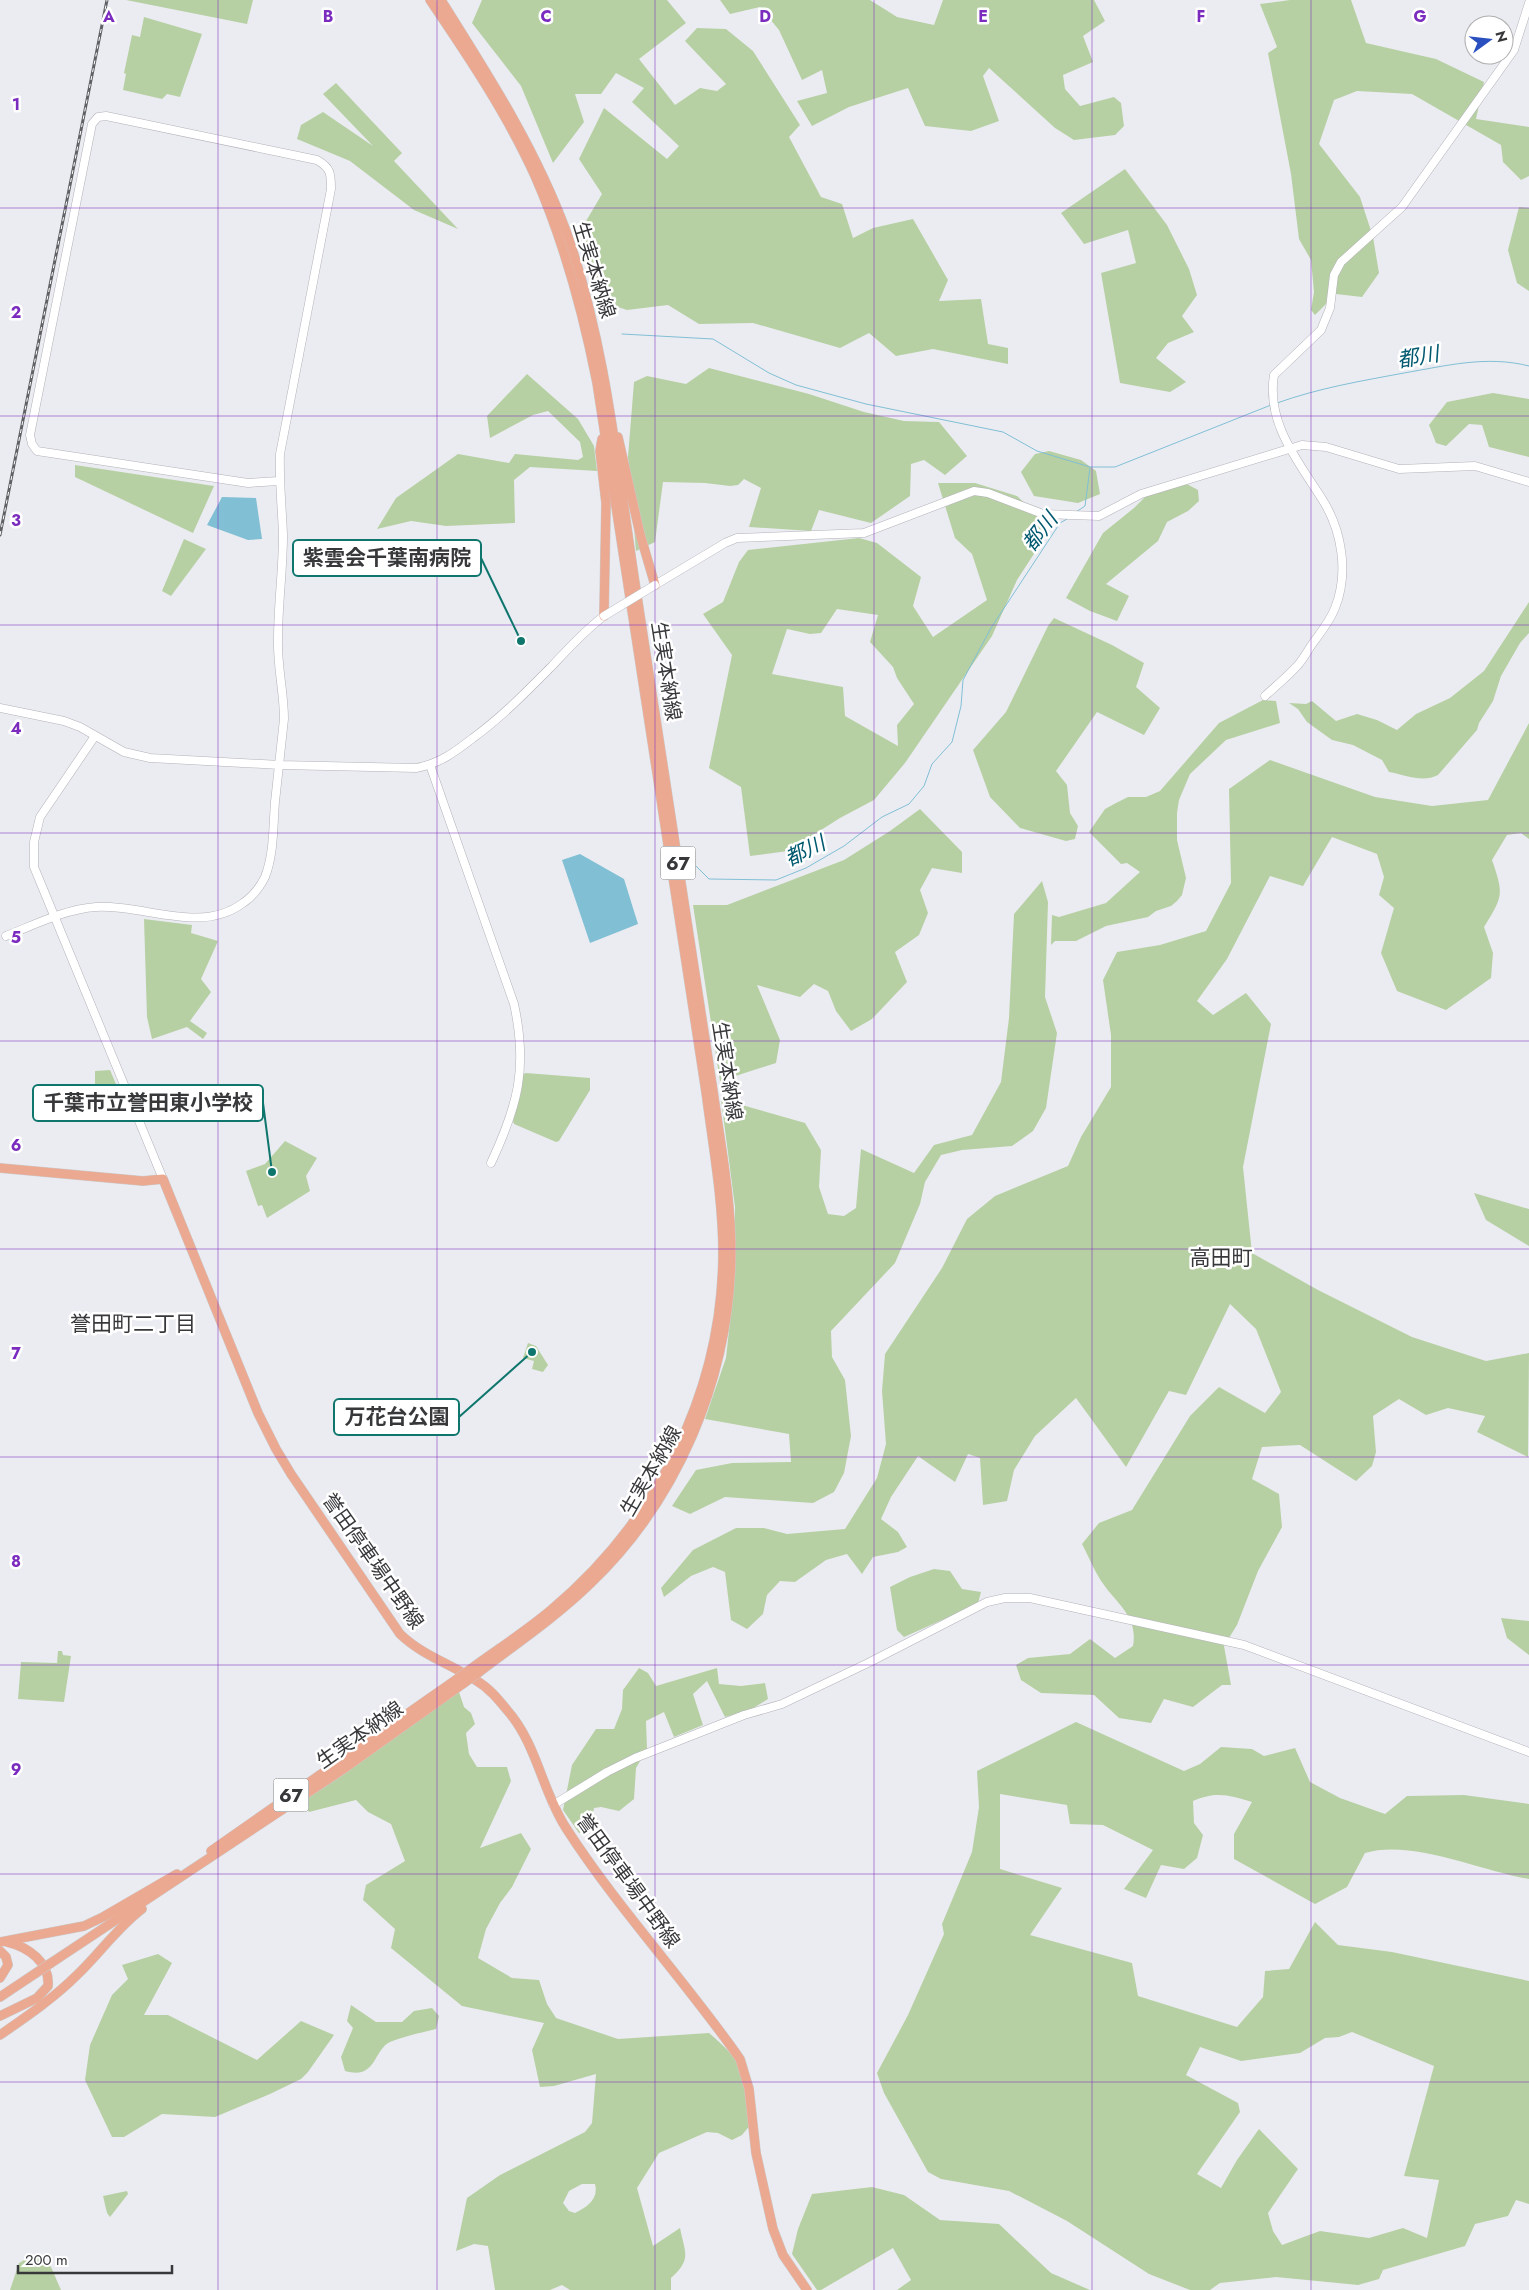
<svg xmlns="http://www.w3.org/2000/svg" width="1529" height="2290" viewBox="0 0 1529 2290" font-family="Jost,'Noto Sans JP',sans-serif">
<rect width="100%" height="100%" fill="#ebecf2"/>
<!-- green -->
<g fill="#b7d0a3" fill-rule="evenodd">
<polygon points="126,0 253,0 247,24"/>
<polygon points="482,0 667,0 686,23 639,59 675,105 700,88 717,91 726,84 685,41 697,28 726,29 753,51 800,125 789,137 821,197 842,204 853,238 873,228 913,219 948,280 939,301 981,299 988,344 1008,348 1008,364 933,349 896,356 869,333 840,348 753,323 699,324 668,305 627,310 606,303 576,238 602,194 579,159 604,108 667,159 679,146 632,102 644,88 616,73 601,94 575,94 584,122 553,163 521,86 472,23"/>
<polygon points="720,0 870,0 897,17 934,25 943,0 1094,0 1105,21 1083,36 1093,62 1063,75 1065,89 1080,106 1114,97 1121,103 1124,126 1115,135 1074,140 1055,128 989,68 983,76 999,121 971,131 925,126 908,88 849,107 812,126 797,101 827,93 822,70 802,80 779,30 760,7 730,14"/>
<polygon points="1290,0 1351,0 1366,43 1436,59 1484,82 1476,119 1529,127 1529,176 1521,180 1503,162 1501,145 1412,94 1357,91 1334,100 1319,144 1360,197 1373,237 1379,273 1362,297 1336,294 1315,315 1311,310 1314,292 1311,260 1299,239 1291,174 1268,53 1277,47 1260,4"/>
<polygon points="144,17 202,34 180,97 167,94 162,99 123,90 126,74 124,73 132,35 140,37"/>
<polygon points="336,83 402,153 394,161 458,229 414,210 350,161 297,139 301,125 323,112 373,146 323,94"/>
<polygon points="1125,169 1167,225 1189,269 1197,295 1182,316 1194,332 1168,343 1156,358 1186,382 1170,392 1120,383 1101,273 1136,263 1128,230 1084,244 1061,213"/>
<polygon points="1519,207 1529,208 1529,291 1517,283 1508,250"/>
<polygon points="709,368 809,394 864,412 904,421 939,422 967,456 945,475 924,460 911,464 910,496 871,523 819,510 811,531 749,527 761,488 744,479 738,485 730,486 705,483 663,482 655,542 636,551 628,457 634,382 647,376 686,384"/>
<polygon points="527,374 578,419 594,446 597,471 530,467 514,480 515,523 446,526 411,521 377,529 396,498 458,454 509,463 515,454 578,460 583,457 580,442 548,411 533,415 490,438 487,416"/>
<polygon points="1493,393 1529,399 1529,457 1489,447 1482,425 1469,424 1446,446 1436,443 1429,425 1447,402"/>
<polygon points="1049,451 1081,460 1096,471 1100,494 1078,503 1034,496 1021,472 1035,454"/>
<polygon points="75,465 214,486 193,533 75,477"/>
<polygon points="1183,482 1198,490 1199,501 1188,511 1167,522 1158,541 1106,584 1129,596 1117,621 1090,611 1066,598 1103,533 1134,508 1148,494"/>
<path d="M938,483H975L1017,496L1048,525L1041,543L1017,580L992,636L905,763L874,800L840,818L788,851L750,856L741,787L709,768L732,655L703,614L723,602L739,562L748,550L859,538L877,543L921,577L913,606L933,637L987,600L972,554L955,538ZM837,609L878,615L870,642L893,667L897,678L914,704L897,725L898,746L845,716L843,687L772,674L787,629L810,634L821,633Z"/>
<polygon points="184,539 206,549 171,596 162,591"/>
<path d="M1529,602V633L1520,643L1501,676L1493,701L1479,723L1477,730L1438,775C1423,783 1405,775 1389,772L1382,760L1353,745L1332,740L1307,722L1298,709L1289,703L1306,704L1312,701L1336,721L1357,714L1377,720L1397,730L1416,714L1450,698L1484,671Z"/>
<polygon points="1054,618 1112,645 1144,663 1136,687 1160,708 1144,735 1097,712 1056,771 1067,785 1070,813 1078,826 1075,839 1066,841 1020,828 990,797 973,750 1006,712 1048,626"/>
<polygon points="1263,700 1276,701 1280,723 1226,740 1190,774 1179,800 1177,813 1177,840 1186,878 1182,895 1177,901 1171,906 1156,911 1148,917 1106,926 1076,941 1055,941 1051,945 1052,915 1059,917 1106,903 1140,872 1127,863 1121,864 1089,832 1105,809 1116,803 1128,797 1146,797 1160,791 1219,723"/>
<path d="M1529,723V839L1521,833L1507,835L1492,860C1504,895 1503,896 1484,927L1493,953L1491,978L1446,1010L1397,991L1381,953L1394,908L1379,895L1384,877L1377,854L1332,837L1303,886L1270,876L1227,959L1197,1001L1213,1015L1246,993L1271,1024L1243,1167L1252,1253L1318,1290L1412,1337L1486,1361L1529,1353L1528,1457L1477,1432L1485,1416L1448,1408L1426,1415L1399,1399L1373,1416L1376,1452L1372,1466L1356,1481L1300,1445L1262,1447L1252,1479L1279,1494L1282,1527L1258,1571L1237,1625L1224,1646L1231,1685H1222L1193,1707L1164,1699L1151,1723L1119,1718L1094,1695L1041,1693L1021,1680L1016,1665L1028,1658L1070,1654L1090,1639L1115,1658L1133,1646C1138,1617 1119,1606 1104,1585C1095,1573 1089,1557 1082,1544L1099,1523L1132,1510L1190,1416L1219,1387L1265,1413L1281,1392L1256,1329L1230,1304L1186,1395L1169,1391L1126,1467L1076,1398L1035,1436L1014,1470L1007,1501L983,1505L980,1458L968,1454L955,1482L918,1456L891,1497L881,1519L898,1532L907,1547L898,1552L873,1557L862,1574L847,1554L826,1560L795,1582L780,1581L767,1595L763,1614L747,1629L731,1620L725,1572L713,1567L691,1576L664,1597L661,1588L693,1550L736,1528H764L787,1534L845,1529L877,1478L886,1444L882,1391L885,1354L942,1268L967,1219L995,1196L1068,1166L1081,1137L1111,1087V1035L1103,980L1117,952L1160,945L1206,931L1231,883L1229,789L1270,760L1375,797L1432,806L1488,800Z"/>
<polygon points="920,809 962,852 962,873 932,868 920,890 928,913 919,935 895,952 907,982 872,1019 851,1031 836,1011 828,991 814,984 800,997 757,985 780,1040 776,1063 720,1081 693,905 727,905 844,860 890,831"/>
<polygon points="1042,881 1048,902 1045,997 1057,1033 1046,1108 1033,1131 1012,1146 962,1150 941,1155 925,1182 920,1204 895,1263 831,1331 832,1357 845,1380 851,1436 844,1473 834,1492 813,1503 725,1497 690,1514 672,1506 696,1470 732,1463 791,1462 789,1434 705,1419 726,1358 734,1284 735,1207 721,1099 805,1123 821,1150 819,1187 828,1214 844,1216 856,1208 861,1149 914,1173 934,1145 972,1135 1001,1082 1009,1018 1014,914"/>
<polygon points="144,919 192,925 191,933 218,941 201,979 211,992 190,1021 207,1033 203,1039 187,1027 152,1039 147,1017"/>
<polygon points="110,1070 122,1098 107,1097 95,1088 95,1071"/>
<polygon points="526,1073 590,1078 590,1090 559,1141 556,1142 514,1124 513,1121 521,1092 523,1074"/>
<polygon points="285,1141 317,1158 306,1176 310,1191 267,1218 262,1205 258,1206 246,1171 265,1164"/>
<polygon points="1474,1193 1529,1209 1529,1246 1486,1220"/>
<polygon points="528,1343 536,1346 548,1365 543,1372 532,1369 534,1361 523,1358"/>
<polygon points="934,1569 950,1571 962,1589 981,1592 977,1607 951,1616 904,1637 897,1630 890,1587 910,1577"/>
<polygon points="1501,1618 1529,1621 1529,1655 1507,1638"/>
<polygon points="58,1651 62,1651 63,1655 71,1656 64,1702 18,1699 21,1662 57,1663"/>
<polygon points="639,1668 648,1673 656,1686 717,1668 719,1684 741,1686 765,1683 768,1699 750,1710 725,1717 707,1681 693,1694 703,1725 674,1737 664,1712 646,1721 647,1749 636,1768 634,1799 619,1811 601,1807 594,1808 590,1830 579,1833 563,1810 572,1765 596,1729 614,1729 622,1709 623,1690"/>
<path d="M457,1686L464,1707L471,1713L475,1724L466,1733L469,1754L477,1767H507L511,1781L480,1848L521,1833L531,1849L512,1887L500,1903L486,1929L478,1958L512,1978L539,1980L547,2004L556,2018L618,2039L709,2033C742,2061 748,2075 757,2117L742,2135L732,2140L718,2133L707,2132L659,2153L637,2188L653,2246L680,2228C685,2253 692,2259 671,2278V2290H570L562,2285L550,2290H495L488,2246L474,2244L456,2251L467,2198L500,2175L585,2132L592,2123L596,2074L554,2086L540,2087L532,2050L544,2023L462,2006L391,1948L395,1929L363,1900L366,1885L405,1861L391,1824L368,1812L356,1800L309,1812L302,1801C357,1768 408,1728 457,1686ZM582,2184H595C599,2199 587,2207 575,2213L569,2211L563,2203L569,2191Z"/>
<path d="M1076,1722L1184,1771L1200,1764L1221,1747L1252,1749L1264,1756L1295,1748L1310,1782L1340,1798L1385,1814L1407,1796L1464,1795L1529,1804V1879C1481,1871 1412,1839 1365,1853L1347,1887L1315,1904L1234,1859V1834L1252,1802C1229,1795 1216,1791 1193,1801L1194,1823L1203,1835L1197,1858L1184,1869L1161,1865L1146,1898L1124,1889L1153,1850L1103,1825L1070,1824L1067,1805L1000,1794V1869L1062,1888L1030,1935L1132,1963L1138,1996L1237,2027L1263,1997L1265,1971L1289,1969L1315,1922L1338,1945L1392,1952L1529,1981V2204L1516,2200L1508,2216L1475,2224L1465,2246L1383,2270L1379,2279L1358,2285L1276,2277L1220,2283L1210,2290H1190L1149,2274L1067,2221L1009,2191L941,2179L928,2172L884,2093L877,2073L908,2015L944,1934L942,1924L972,1852L979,1807L977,1771ZM1352,2032L1434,2066L1404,2176L1439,2180L1427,2238L1403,2228L1369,2238L1320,2231L1282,2245L1273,2231L1268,2213L1298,2169L1259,2129L1237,2160L1221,2188L1197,2174L1240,2112L1238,2103L1186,2075L1200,2047L1241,2061L1300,2053L1325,2038L1339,2037Z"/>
<polygon points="158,1954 172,1963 144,2015 168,2015 257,2060 301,2021 334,2035 308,2072 301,2079 270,2094 215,2117 162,2114 124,2137 112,2137 85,2080 90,2045 112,1995 128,1979 122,1965"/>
<path d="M351,2005L376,2022H402L414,2011L432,2008L439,2016L436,2029C421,2033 404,2036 390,2042C373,2050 377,2080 345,2071L341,2057L353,2028L347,2021Z"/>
<polygon points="872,2187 904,2195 940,2220 999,2224 1051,2273 1090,2290 897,2290 911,2280 893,2248 821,2290 817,2290 792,2254 798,2229 812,2194"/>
<polygon points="127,2191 128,2194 110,2217 107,2213 103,2196"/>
<polygon points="31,2256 42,2257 51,2267 61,2290 10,2290 19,2263"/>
</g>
<!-- water -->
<g fill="#81bfd4">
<polygon points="222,497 256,498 262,539 248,540 207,525"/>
<polygon points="580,854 624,879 638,924 590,943 562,860"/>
</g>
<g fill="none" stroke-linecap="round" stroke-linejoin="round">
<!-- stream -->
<g stroke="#81bfd4" stroke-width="1">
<polyline points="622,334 713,339 769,373 796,385 866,404 1003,432 1037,451 1090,467 1115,467 1271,405"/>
<path d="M1277,403C1319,388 1361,381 1404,373C1445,366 1487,355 1529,366"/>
<polyline points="1076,512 1085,506 1090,468"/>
<polyline points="696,866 709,879 776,880 806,868 844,846 882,817 909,804 924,786 932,764 952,742 961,706 963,680 991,628 1060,523 1067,519"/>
</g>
<defs>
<g id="minor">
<polyline points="655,585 725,543 737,538 864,533 974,491 988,493 1043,514 1099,516 1141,494 1302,445 1326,447 1399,469 1475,466 1529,482"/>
<path d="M1265,696C1276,686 1288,676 1298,665C1304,658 1308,650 1313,643C1321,632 1330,621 1335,608C1349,573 1342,530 1322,499C1298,461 1266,423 1274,375L1321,330L1330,308L1334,275L1341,262L1402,207L1514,50L1529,3"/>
<path d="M0,708L64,721L80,727L124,752L150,758L280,765L416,768C439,764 455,752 473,738C502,717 527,691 552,666C569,648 584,631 604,616"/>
<polyline points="95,736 40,817 34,842 34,867 163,1179"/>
<path d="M430,765L514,1004C528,1068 518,1105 491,1163"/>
<path d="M6,936C34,925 65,909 96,907C144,904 200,935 243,903C252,897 260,887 265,877C274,854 273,827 275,802C278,775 281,747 284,719C284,692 277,666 278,639C278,604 283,570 283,535C282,508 279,481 280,454L331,189C331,174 331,168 317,160L106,116L98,117L92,124L30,435L32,444L37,451L248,483L279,481"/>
<polyline points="553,1805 607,1772 635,1758 744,1715 782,1704 868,1663 987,1602 1005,1598 1030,1598 1244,1645 1529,1752"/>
</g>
<g id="major">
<path d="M430,0C468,56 507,114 535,176C564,242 583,312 597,383L706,1092C713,1146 723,1200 723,1254C722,1393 657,1521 551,1610C526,1631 498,1649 472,1668"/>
<path d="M441,0C488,75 535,147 566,231C606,343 617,465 635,583C661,753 687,922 713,1091C721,1147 732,1203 731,1260C728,1380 678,1500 590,1584C556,1617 516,1644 478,1673"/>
<polyline points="618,437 640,534 655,585"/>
<polyline points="602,439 600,451 606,503 604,616"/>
<path d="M0,1168L143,1181L163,1179L258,1413L276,1449L291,1474L400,1634C423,1656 451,1664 477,1681C489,1688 498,1699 507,1710C537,1744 542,1791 566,1828C618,1909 685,1980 740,2059L749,2089L756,2153L773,2229L783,2255L807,2290"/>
<polyline points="211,1851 457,1679"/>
<polyline points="0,1942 84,1926 103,1917 177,1874"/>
<polyline points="0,1951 6,1957 8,1965 0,1978"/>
<polyline points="51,1963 342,1770 464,1683"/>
<polyline points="0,1997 36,1973"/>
<path d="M0,2016L37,1998L48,1986C50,1962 28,1947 7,1942"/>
<path d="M0,2035C26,2017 54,1998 77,1975C100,1953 117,1928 142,1909"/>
</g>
</defs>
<!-- minor casing -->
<use href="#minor" stroke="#b2b2b9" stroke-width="9"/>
<!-- major casing -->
<use href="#major" stroke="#cbcbcc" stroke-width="10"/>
<!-- minor -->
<use href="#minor" stroke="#fff" stroke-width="8"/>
<!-- major -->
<use href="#major" stroke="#eca991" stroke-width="9"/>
<defs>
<polyline id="rail" points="0,535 107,0"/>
</defs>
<!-- rail casing -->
<use href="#rail" stroke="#606164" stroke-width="3"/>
<!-- rail -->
<use href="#rail" stroke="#fff" stroke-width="1" stroke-dasharray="4" stroke-linecap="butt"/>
<defs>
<polyline id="minor-bridge" points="604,616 655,585"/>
<g id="major-bridge">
<polyline points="457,1679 472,1668"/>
<polyline points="464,1683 478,1673"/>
<polyline points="36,1973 51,1963"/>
</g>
</defs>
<!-- minor-bridge casing -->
<use href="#minor-bridge" stroke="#b2b2b9" stroke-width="9" stroke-linecap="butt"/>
<!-- major-bridge casing -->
<use href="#major-bridge" stroke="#cbcbcc" stroke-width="10" stroke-linecap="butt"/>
<!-- minor-bridge -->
<use href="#minor-bridge" stroke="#fff" stroke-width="8"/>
<!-- major-bridge -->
<use href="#major-bridge" stroke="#eca991" stroke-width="9"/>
</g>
<!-- grid -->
<path fill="none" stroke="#7b2cbf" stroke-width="1" stroke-opacity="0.55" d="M218,0V2290M437,0V2290M655,0V2290M874,0V2290M1092,0V2290M1311,0V2290M0,208H1529M0,416H1529M0,625H1529M0,833H1529M0,1041H1529M0,1249H1529M0,1457H1529M0,1665H1529M0,1874H1529M0,2082H1529"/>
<g text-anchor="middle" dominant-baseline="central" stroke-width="5" stroke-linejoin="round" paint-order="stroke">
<!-- shield labels -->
<g fill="#fff" stroke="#737475" stroke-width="1">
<rect x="660.5" y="846.5" width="35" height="33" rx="4"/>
<rect x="273.5" y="1778.5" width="35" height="33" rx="4"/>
</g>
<g font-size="19" font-weight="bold" fill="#37383a">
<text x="678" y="863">67</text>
<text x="291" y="1795">67</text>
</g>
<!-- street labels -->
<g font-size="20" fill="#37383a" stroke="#fff">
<text transform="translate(594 270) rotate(73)">生実本納線</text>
<text transform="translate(666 671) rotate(81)">生実本納線</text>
<text transform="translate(727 1071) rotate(81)">生実本納線</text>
<text transform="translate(651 1471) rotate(-60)">生実本納線</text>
<text transform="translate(373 1561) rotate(55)">誉田停車場中野線</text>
<text transform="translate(360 1735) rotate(-35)">生実本納線</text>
<text transform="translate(628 1881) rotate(54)">誉田停車場中野線</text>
</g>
<!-- water labels -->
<g font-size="21" font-style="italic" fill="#00596f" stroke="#fff">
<text transform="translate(1418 357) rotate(-10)">都川</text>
<text transform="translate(1040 532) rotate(-52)">都川</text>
<text transform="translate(805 851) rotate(-26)">都川</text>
</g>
<!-- neighbourhood labels -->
<g font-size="21" fill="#37383a" stroke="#fff">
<text x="1221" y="1258">高田町</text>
<text x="133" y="1324">誉田町二丁目</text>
</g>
</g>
<g font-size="16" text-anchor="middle" font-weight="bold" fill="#7b2cbf" stroke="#fff" stroke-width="5" stroke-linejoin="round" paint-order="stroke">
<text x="109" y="22">A</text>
<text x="328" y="22">B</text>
<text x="546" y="22">C</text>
<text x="765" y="22">D</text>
<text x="983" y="22">E</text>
<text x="1201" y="22">F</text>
<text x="1420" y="22">G</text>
<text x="16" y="110">1</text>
<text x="16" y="318">2</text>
<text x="16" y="526">3</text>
<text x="16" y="734">4</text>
<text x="16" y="943">5</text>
<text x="16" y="1151">6</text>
<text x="16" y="1359">7</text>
<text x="16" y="1567">8</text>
<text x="16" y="1775">9</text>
</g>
<!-- callouts -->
<path fill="none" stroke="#0f766e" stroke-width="2" d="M521 641L481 558M272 1172L263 1103M532 1352L459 1417"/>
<g fill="#0f766e" stroke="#fff" stroke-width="2">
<circle cx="521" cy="641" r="5"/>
<circle cx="272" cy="1172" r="5"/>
<circle cx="532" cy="1352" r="5"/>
</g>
<g fill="#fff" stroke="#0f766e" stroke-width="2">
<rect x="293" y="540" width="188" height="36" rx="5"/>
<rect x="33" y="1085" width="230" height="36" rx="5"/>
<rect x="334" y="1399" width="125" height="36" rx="5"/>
</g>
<g font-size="21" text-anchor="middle" font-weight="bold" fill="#37383a">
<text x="387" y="565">紫雲会千葉南病院</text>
<text x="148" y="1110">千葉市立誉田東小学校</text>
<text x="397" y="1424">万花台公園</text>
</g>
<!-- north arrow -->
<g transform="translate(1489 40) rotate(75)"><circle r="24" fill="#ffffff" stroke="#afafb0"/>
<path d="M0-4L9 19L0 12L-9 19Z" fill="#2a50bf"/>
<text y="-8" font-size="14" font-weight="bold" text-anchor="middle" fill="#37383a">N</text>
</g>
<!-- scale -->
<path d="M18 2265v8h154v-8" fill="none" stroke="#37383a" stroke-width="2.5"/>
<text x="25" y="2265" font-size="15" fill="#37383a" stroke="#ffffff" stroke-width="4" paint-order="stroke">200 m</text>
</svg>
